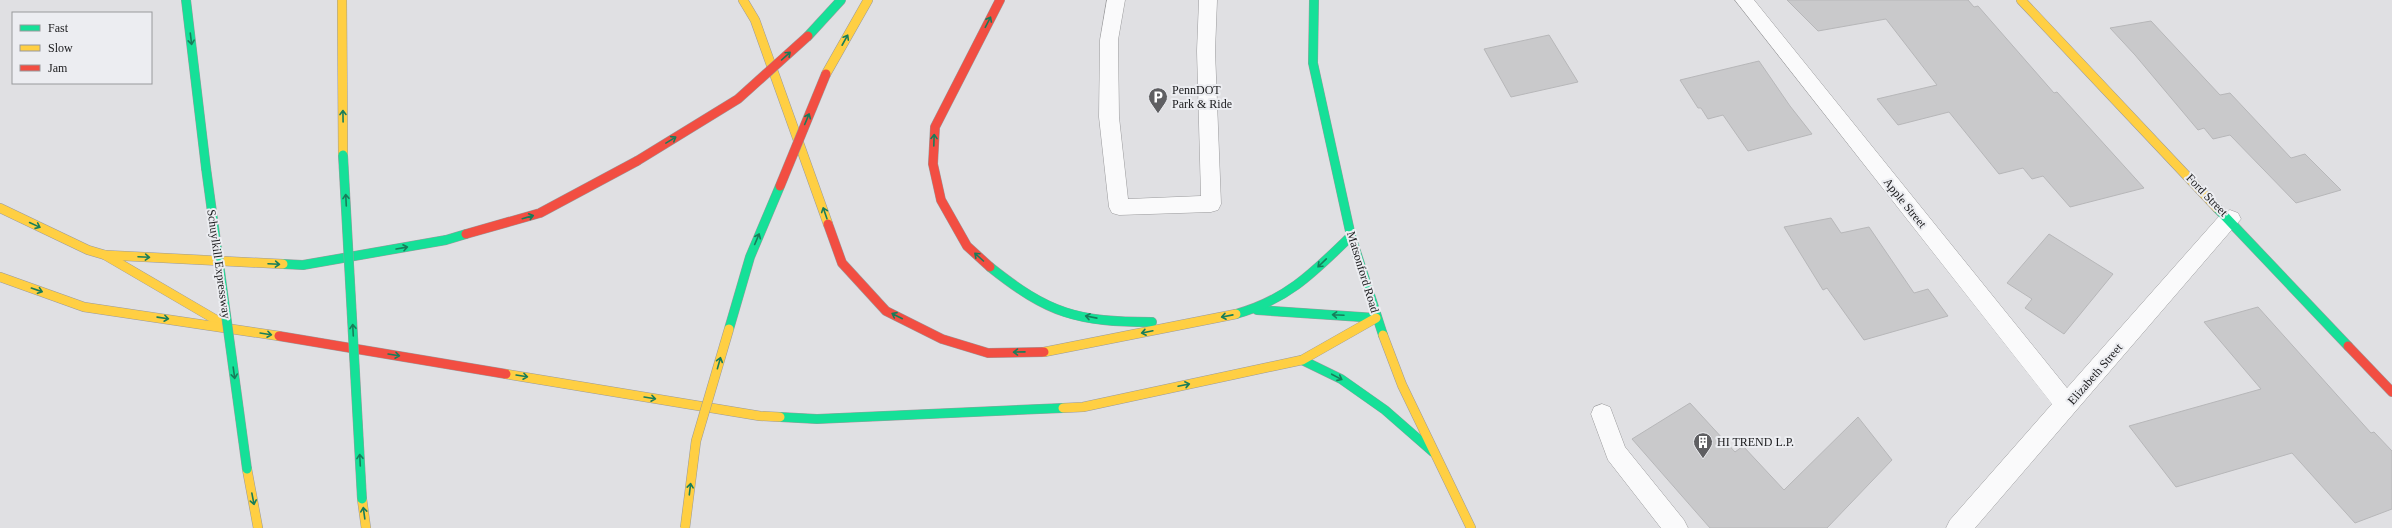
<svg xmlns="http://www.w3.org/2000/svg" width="2392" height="528" viewBox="0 0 2392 528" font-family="Georgia,serif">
<rect width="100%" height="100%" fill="#e0e0e3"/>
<!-- building -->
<g fill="#c9c9cb" stroke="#b7b7b9">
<polygon points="1787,0 1968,0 1974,7 1978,6 2054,93 2057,92 2144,188 2070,207 2043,176 2032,179 2023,168 1999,174 1949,112 1898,125 1877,99 1937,85 1886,19 1818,31"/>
<polygon points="2151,21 2220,95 2230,93 2291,158 2305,154 2341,190 2296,203 2230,135 2213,139 2204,128 2198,130 2135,55 2110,28"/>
<polygon points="1549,35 1578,82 1511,97 1484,49"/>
<polygon points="1759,61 1790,106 1812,134 1748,151 1723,115 1708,119 1701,108 1698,108 1680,80"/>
<polygon points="1831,218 1841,233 1869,227 1914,293 1928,289 1948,316 1864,340 1827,288 1823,290 1784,227"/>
<polygon points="2049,234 2113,274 2064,334 2025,308 2032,299 2007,283"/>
<polygon points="2258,307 2371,433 2374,432 2392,451 2392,509 2355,523 2292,453 2176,487 2129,426 2261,389 2204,322"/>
<polygon points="1690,403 1735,452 1743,446 1784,490 1858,417 1892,460 1827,528 1710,528 1632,439"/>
</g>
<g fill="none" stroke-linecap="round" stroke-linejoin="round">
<defs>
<g id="lane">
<polygon points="1107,0 1125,0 1118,40 1119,117 1128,199 1201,196 1197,51 1199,0 1217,0 1215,51 1221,204 1218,210 1211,212 1119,215 1112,213 1109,207 1099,117 1100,40"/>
<polygon points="1602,404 1610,407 1625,447 1684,520 1688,528 1661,528 1608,460 1591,414 1594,407"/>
</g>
<polygon id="street" points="1735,0 1754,0 2067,388 2222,213 2230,210 2238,213 2241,219 1975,528 1946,528 1950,520 2052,404"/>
<g id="fast">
<polyline points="186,0 206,168"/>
<polyline points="1314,0 1313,63 1351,236 1383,335"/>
<polyline points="808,36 841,0"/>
<polyline points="2217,208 2348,346"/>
<polyline points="283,264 303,265 446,240 466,234"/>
<path d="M990,267C1049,314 1077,322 1152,322"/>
<polyline points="1257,310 1376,318"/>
<path d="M1236,314C1287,300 1314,272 1351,236"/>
<polyline points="1302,360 1341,379 1385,410 1433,452"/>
<polyline points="780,417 817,419 1063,408"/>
</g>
<g id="slow">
<polyline points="342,0 343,155"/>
<polyline points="743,0 755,20 828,224"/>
<polyline points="2021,0 2217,208"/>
<polyline points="826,74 868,0"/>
<polyline points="0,208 88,250 105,255 218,321"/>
<polyline points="105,255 283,264"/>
<polyline points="0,277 84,307 279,336"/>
<polyline points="1383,335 1402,385 1471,528"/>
<polyline points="1044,352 1236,314"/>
<polyline points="506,374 760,416 780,417"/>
<polyline points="1063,408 1083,407 1302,360 1376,318"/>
<polyline points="247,469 258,528"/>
<polyline points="362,499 366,528"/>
</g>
<g id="jam">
<polyline points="828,224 842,263 886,311 942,339 988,353 1044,352"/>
<polyline points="466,234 540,213 637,161"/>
<polyline points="990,267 967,246 941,200 933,164 935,127 1000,0"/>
<polyline points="279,336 506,374"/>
<polyline points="2348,346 2392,392"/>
</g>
</defs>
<!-- lane casing -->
<use href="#lane" stroke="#9a9a9c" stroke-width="1"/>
<!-- street casing -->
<use href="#street" stroke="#9a9a9c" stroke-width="1"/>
<!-- fast casing -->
<use href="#fast" stroke="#9a9a9c" stroke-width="10"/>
<!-- slow casing -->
<use href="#slow" stroke="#9a9a9c" stroke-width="10"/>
<!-- jam casing -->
<use href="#jam" stroke="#9a9a9c" stroke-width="10"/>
<!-- lane -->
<use href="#lane" fill="#fafafb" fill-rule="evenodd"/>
<!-- street -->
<use href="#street" fill="#fafafb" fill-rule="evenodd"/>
<!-- fast -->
<use href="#fast" stroke="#16e098" stroke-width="9"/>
<!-- slow -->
<use href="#slow" stroke="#ffcf43" stroke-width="9"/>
<!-- jam -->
<use href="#jam" stroke="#f24e42" stroke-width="9"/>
<defs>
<g id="fast-bridge">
<polyline points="343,155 362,499"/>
<polyline points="206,168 247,469"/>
<polyline points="729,329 750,257 780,186"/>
</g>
<polyline id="slow-bridge" points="685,528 696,441 729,329"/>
<g id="jam-bridge">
<polyline points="637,161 738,99 808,36"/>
<polyline points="780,186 826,74"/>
</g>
</defs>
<!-- fast-bridge casing -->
<use href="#fast-bridge" stroke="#9a9a9c" stroke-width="10" stroke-linecap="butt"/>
<!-- slow-bridge casing -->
<use href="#slow-bridge" stroke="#9a9a9c" stroke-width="10" stroke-linecap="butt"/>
<!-- jam-bridge casing -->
<use href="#jam-bridge" stroke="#9a9a9c" stroke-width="10" stroke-linecap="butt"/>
<!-- fast-bridge -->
<use href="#fast-bridge" stroke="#16e098" stroke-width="9"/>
<!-- slow-bridge -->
<use href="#slow-bridge" stroke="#ffcf43" stroke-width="9"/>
<!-- jam-bridge -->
<use href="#jam-bridge" stroke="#f24e42" stroke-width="9"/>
</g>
<!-- one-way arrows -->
<defs><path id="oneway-shaft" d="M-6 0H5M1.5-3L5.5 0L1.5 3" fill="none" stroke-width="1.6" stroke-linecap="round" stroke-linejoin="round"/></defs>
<g stroke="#187d5a">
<use href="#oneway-shaft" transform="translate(988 22) rotate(-63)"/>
<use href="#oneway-shaft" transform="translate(191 39) rotate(83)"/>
<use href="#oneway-shaft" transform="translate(845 40) rotate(-61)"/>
<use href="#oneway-shaft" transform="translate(786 56) rotate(-42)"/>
<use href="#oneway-shaft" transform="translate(343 116) rotate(-91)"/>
<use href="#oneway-shaft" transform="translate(807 119) rotate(-67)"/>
<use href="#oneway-shaft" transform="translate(671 140) rotate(-31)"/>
<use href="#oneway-shaft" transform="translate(934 140) rotate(-88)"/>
<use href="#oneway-shaft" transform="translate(346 200) rotate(-93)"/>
<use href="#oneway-shaft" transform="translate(825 213) rotate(-109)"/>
<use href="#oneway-shaft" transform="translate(528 217) rotate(-16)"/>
<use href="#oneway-shaft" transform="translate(35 225) rotate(25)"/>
<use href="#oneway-shaft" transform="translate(757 239) rotate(-67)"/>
<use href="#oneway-shaft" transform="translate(402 248) rotate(-10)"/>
<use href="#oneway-shaft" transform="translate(144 257) rotate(3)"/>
<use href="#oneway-shaft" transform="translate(979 257) rotate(-138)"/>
<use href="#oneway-shaft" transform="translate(1322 263) rotate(136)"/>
<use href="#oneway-shaft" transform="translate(274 264) rotate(3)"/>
<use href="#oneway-shaft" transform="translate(37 290) rotate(19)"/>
<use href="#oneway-shaft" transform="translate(1338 315) rotate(-177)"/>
<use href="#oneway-shaft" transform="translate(897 316) rotate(-153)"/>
<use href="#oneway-shaft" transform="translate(1227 316) rotate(169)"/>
<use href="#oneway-shaft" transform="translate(1091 317) rotate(-169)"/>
<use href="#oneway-shaft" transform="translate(163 318) rotate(8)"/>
<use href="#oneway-shaft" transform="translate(353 330) rotate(-93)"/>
<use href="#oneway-shaft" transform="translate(1147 332) rotate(168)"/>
<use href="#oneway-shaft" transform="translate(266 334) rotate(9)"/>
<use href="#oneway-shaft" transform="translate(1019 352) rotate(179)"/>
<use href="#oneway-shaft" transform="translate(394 355) rotate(9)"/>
<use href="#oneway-shaft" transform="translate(719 363) rotate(-74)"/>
<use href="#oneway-shaft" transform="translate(234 373) rotate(82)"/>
<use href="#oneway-shaft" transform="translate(522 376) rotate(9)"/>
<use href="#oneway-shaft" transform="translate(1337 377) rotate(28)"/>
<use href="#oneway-shaft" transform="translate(1184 385) rotate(-12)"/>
<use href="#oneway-shaft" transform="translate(650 398) rotate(9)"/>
<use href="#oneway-shaft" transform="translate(360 460) rotate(-93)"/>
<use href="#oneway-shaft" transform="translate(690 489) rotate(-83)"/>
<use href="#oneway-shaft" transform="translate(253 499) rotate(79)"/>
<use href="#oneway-shaft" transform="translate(364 513) rotate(-98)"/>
</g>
<!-- icons -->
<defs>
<symbol id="parking-pin" viewBox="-11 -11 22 30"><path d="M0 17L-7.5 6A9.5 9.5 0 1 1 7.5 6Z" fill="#5f5f62" stroke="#ecedf1"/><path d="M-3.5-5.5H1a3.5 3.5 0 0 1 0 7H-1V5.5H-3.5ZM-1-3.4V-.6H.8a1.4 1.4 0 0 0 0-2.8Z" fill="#fff"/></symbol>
<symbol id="building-pin" viewBox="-11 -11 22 30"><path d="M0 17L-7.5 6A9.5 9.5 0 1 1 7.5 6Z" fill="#5f5f62" stroke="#ecedf1"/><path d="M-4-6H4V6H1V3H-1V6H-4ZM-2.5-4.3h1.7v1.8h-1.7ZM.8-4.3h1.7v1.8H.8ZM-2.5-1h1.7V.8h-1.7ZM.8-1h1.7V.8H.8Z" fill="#fff"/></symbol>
</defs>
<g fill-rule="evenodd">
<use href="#parking-pin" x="1147" y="86" width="22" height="30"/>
<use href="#building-pin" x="1692" y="431" width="22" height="30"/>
</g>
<g text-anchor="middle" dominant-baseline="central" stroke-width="4" stroke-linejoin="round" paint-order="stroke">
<!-- poi labels -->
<g font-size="12" fill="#1a1a1c" stroke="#ecedf1" text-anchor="start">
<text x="1172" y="90">PennDOT<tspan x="1172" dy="14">Park &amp; Ride</tspan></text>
<text x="1717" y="442">HI TREND L.P.</text>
</g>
<!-- street labels -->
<g font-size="12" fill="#1a1a1c" stroke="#ecedf1">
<text transform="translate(2207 195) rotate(46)">Ford Street</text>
<text transform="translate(1905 203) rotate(51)">Apple Street</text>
<text transform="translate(219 264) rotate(82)">Schuylkill Expressway</text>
<text transform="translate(1363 272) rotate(73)">Matsonford Road</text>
<text transform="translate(2095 374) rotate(-49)">Elizabeth Street</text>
</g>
</g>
<!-- legend -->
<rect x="12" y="12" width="140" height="72" fill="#ecedf1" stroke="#98999c"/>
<rect x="20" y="25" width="20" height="6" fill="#16e098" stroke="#98999c"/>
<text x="48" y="32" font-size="12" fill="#1a1a1c">Fast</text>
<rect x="20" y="45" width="20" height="6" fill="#ffcf43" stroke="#98999c"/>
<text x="48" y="52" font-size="12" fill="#1a1a1c">Slow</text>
<rect x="20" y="65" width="20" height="6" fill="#f24e42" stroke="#98999c"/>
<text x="48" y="72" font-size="12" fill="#1a1a1c">Jam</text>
</svg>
